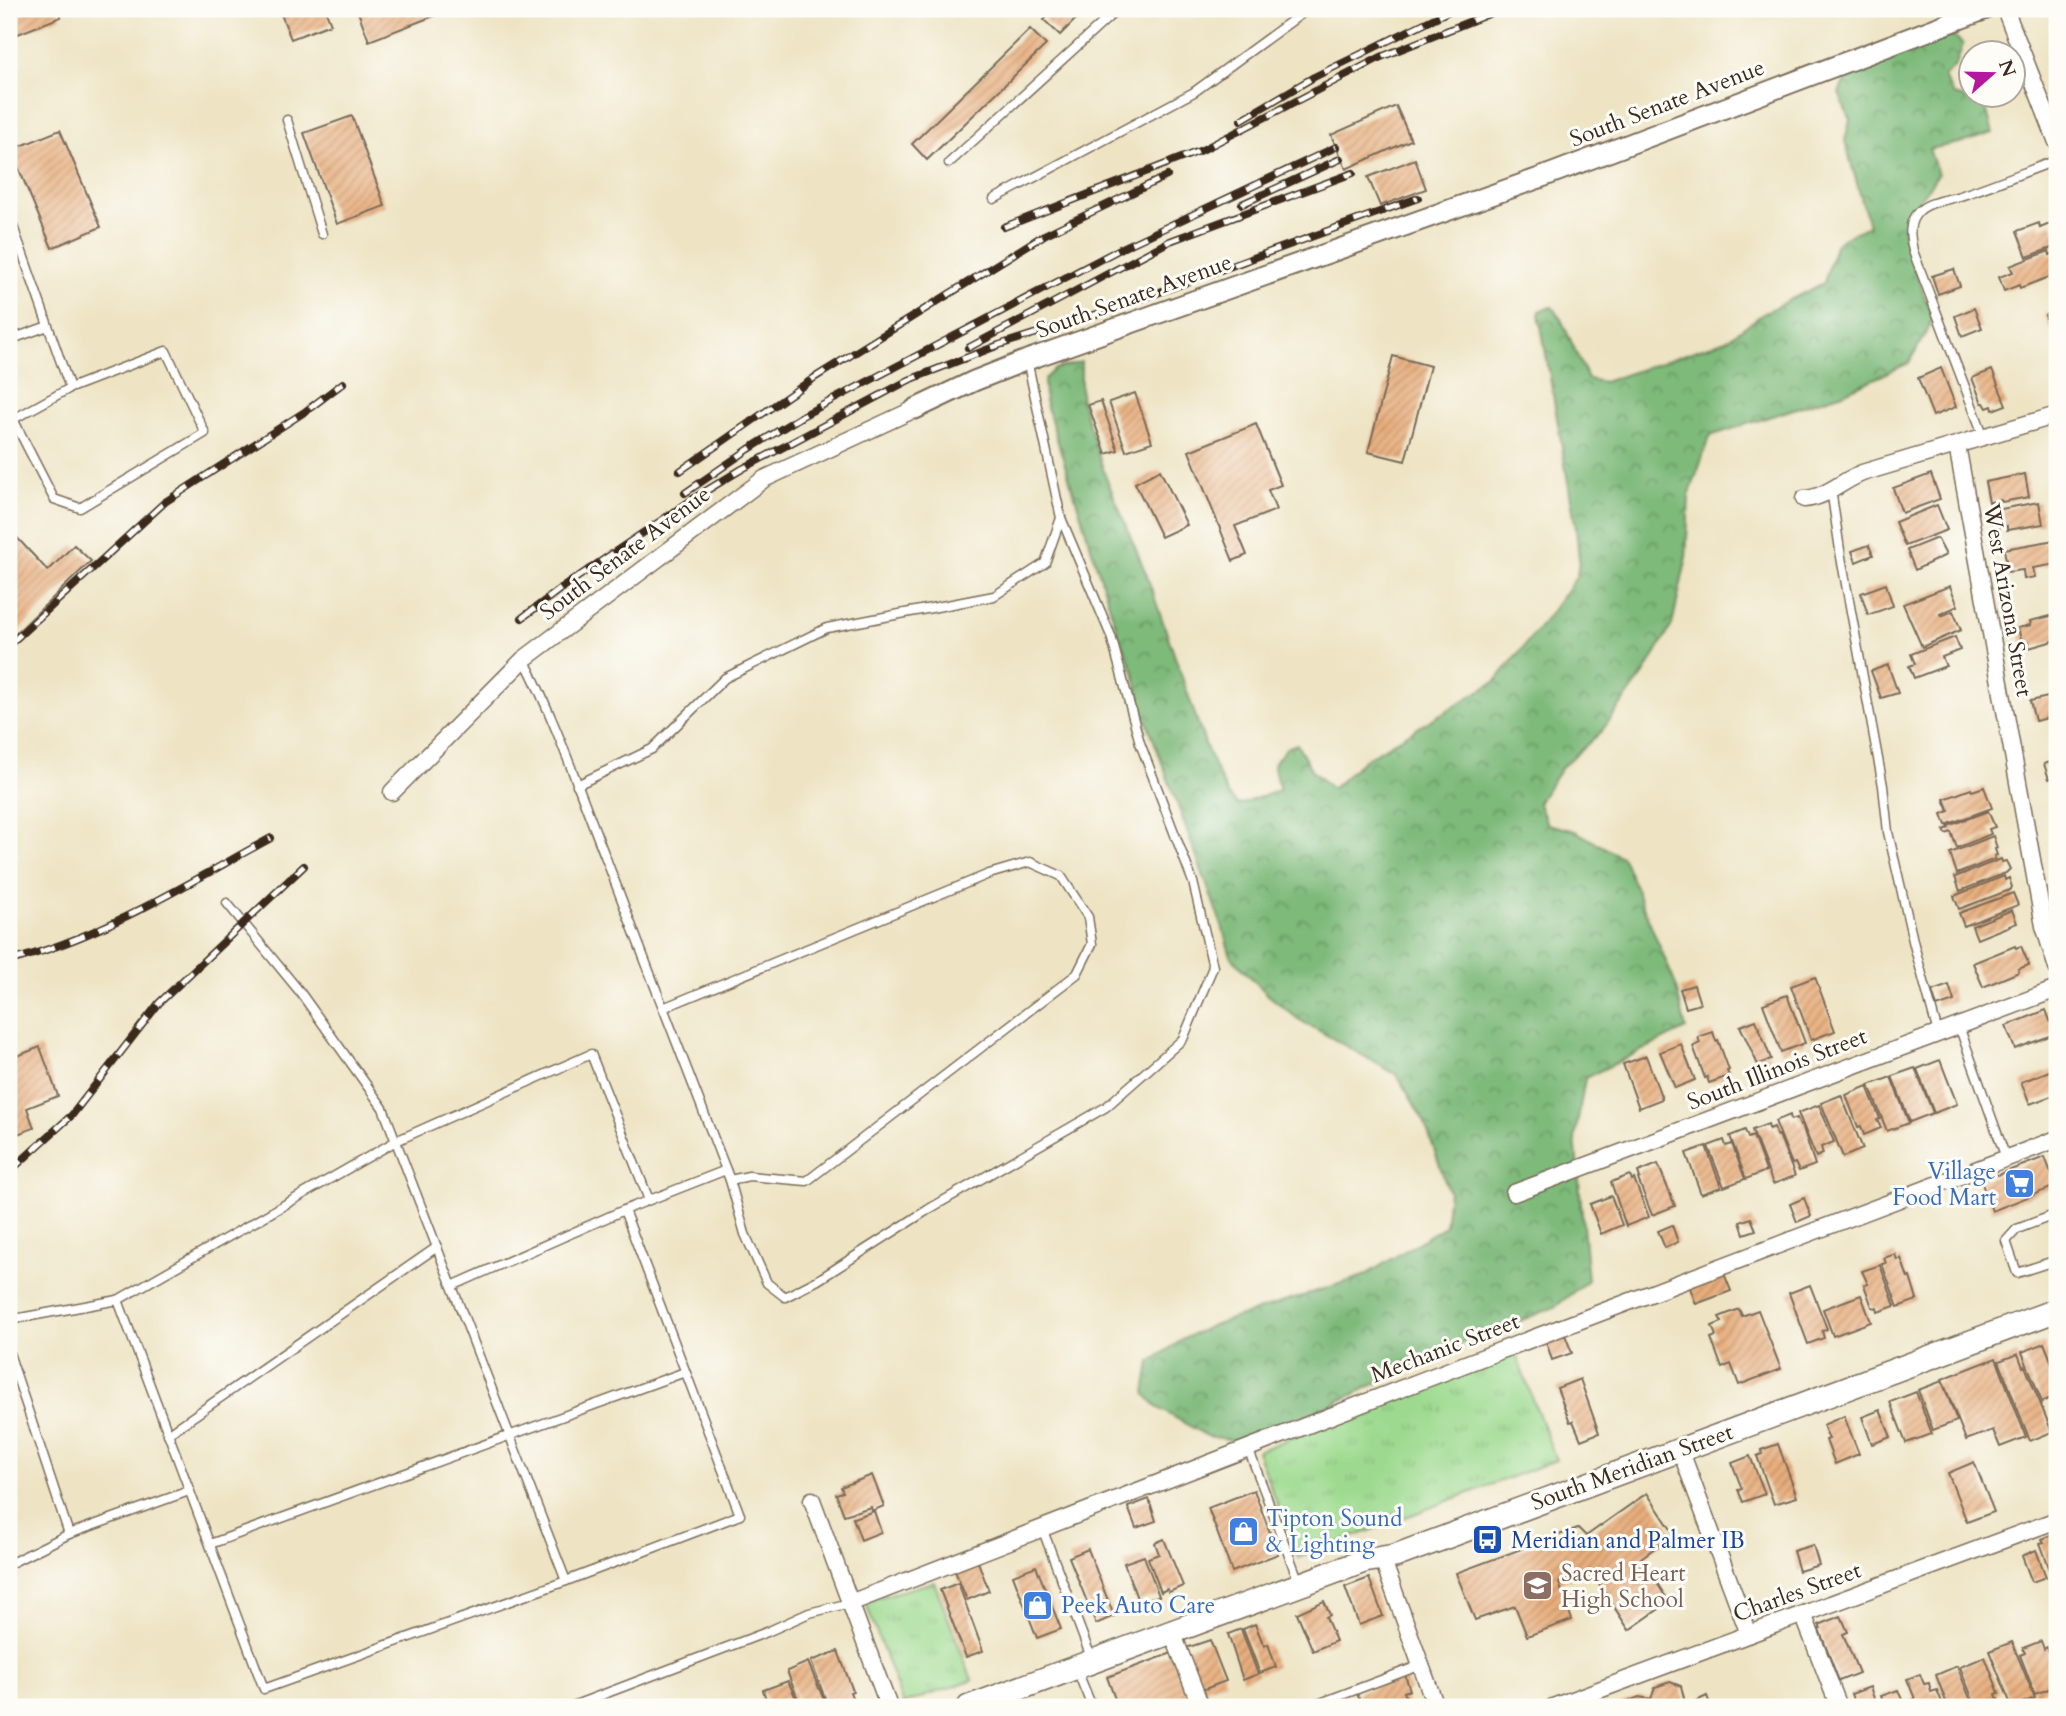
<svg xmlns="http://www.w3.org/2000/svg" width="2066" height="1716" viewBox="0 0 2066 1716" font-family="Cardo,serif">
<defs>
<pattern id="grass-tufts" width="24" height="20" patternUnits="userSpaceOnUse" patternTransform="scale(1.75)"><rect width="24" height="20" fill="#9dda8f"/><path d="M3 7l-1-3M5 7V3M7 7l1-3M15 17l-1-3M17 17v-4M19 17l1-3" fill="none" stroke="#88bb7b"/></pattern>
<pattern id="forest-crowns" width="20" height="18" patternUnits="userSpaceOnUse" patternTransform="scale(1.75)"><rect width="20" height="18" fill="#7eba7a"/><path d="M2 6a3 3 0 1 1 6 0M12 15a3 3 0 1 1 6 0" fill="none" stroke="#689763"/></pattern>
<pattern id="building-hatch" width="6" height="6" patternUnits="userSpaceOnUse" patternTransform="scale(1.75)"><rect width="6" height="6" fill="#e8ae7d"/><path d="M-1 1l2-2M0 6l6-6M5 7l2-2" fill="none" stroke="#bd8e66"/></pattern>
</defs>
<rect width="100%" height="100%" fill="#fdfcf7"/>
<filter id="ink" filterUnits="userSpaceOnUse"><feTurbulence type="fractalNoise" baseFrequency=".0143" numOctaves="2"/><feDisplacementMap in="SourceGraphic" scale="14" xChannelSelector="R" yChannelSelector="G"/><feConvolveMatrix kernelMatrix="1 2 1 2 8 2 1 2 1" color-interpolation-filters="sRGB"/></filter>
<filter id="wash" filterUnits="userSpaceOnUse"><feTurbulence type="fractalNoise" baseFrequency=".00686" numOctaves="4" result="noise"/><feDisplacementMap in="SourceGraphic" scale="28" xChannelSelector="R" yChannelSelector="G"/><feGaussianBlur stdDeviation="1.57" result="paint"/><feColorMatrix in="noise" values="0 0 0 0 0 0 0 0 0 0 0 0 0 0 0 0 0 1.4 0 .05"/><feComposite in="paint" operator="in"/></filter>
<g filter="url(#wash)">
<rect width="100%" height="100%" fill="#eee4c4"/>
<!-- grass -->
<g fill="url(#grass-tufts)" stroke="#6c8256" stroke-width="2">
<polygon points="1515,1352 1556,1460 1298,1558 1257,1451"/>
<polygon points="934,1582 972,1680 903,1704 865,1601"/>
</g>
<!-- forest -->
<polygon fill="url(#forest-crowns)" stroke="#5c724c" stroke-width="2" points="1951,35 1963,44 1956,65 1944,77 1953,95 1970,99 1986,108 1993,133 1964,142 1929,149 1938,174 1911,212 1903,236 1933,320 1909,363 1843,393 1710,436 1689,496 1686,561 1672,625 1644,674 1600,733 1563,766 1538,802 1547,824 1575,831 1623,858 1675,983 1686,1029 1585,1078 1575,1137 1588,1280 1555,1307 1443,1351 1319,1411 1239,1441 1207,1436 1155,1406 1145,1393 1150,1362 1183,1339 1213,1325 1364,1276 1445,1226 1449,1192 1425,1123 1397,1075 1298,1019 1267,994 1231,957 1222,926 1143,711 1134,672 1119,636 1045,401 1044,379 1055,369 1081,362 1081,399 1105,475 1147,576 1208,752 1228,795 1238,805 1280,790 1273,765 1286,748 1297,744 1312,771 1332,789 1364,760 1496,681 1546,619 1577,576 1579,559 1576,528 1539,314 1541,310 1552,307 1561,319 1588,379 1604,382 1726,340 1767,311 1824,283 1835,245 1848,235 1869,226 1845,141 1850,120 1839,93 1847,75"/>
<g id="blocks">
<!-- building -->
<g fill="url(#building-hatch)">
<polygon points="9,9 58,9 61,17 13,36 9,26"/>
<polygon points="279,9 325,9 331,24 291,39"/>
<polygon points="357,9 452,9 369,41"/>
<polygon points="1055,9 1086,9 1060,35 1044,20"/>
<polygon points="1030,29 1046,45 927,160 912,144"/>
<polygon points="1396,106 1411,140 1346,169 1331,135"/>
<polygon points="352,116 385,206 337,224 304,133"/>
<polygon points="60,130 101,227 52,248 11,150"/>
<polygon points="1415,159 1426,189 1380,206 1368,177"/>
<polygon points="2039,223 2040,228 2052,223 2057,236 2057,246 2027,257 2017,231"/>
<polygon points="2049,251 2050,255 2057,252 2057,274 2020,288 2019,285 2004,291 1999,277 2013,272 2010,266"/>
<polygon points="1954,269 1960,286 1938,294 1932,276"/>
<polygon points="1974,308 1982,328 1962,336 1955,316"/>
<polygon points="2057,310 2057,329 2051,331 2045,315"/>
<polygon points="1393,356 1430,366 1405,461 1368,452"/>
<polygon points="1941,368 1956,407 1933,416 1918,378"/>
<polygon points="1992,370 2006,405 1993,410 1992,406 1987,408 1984,403 1982,403 1972,378"/>
<polygon points="1135,393 1152,442 1126,451 1109,402"/>
<polygon points="1101,401 1118,450 1106,454 1088,405"/>
<polygon points="1256,424 1281,485 1268,490 1276,510 1235,526 1247,555 1233,561 1189,451"/>
<polygon points="1160,470 1187,525 1161,537 1135,483"/>
<polygon points="1931,474 1940,499 1902,513 1893,488"/>
<polygon points="2025,474 2029,497 2002,502 2001,500 1989,502 1985,482"/>
<polygon points="2039,502 2043,524 2007,530 2007,526 1993,529 1990,511"/>
<polygon points="1937,505 1947,530 1905,546 1895,522"/>
<polygon points="9,529 48,571 74,545 91,561 9,640"/>
<polygon points="1937,538 1946,555 1915,570 1907,550"/>
<polygon points="2055,540 2057,564 2033,568 2035,577 2024,579 2023,570 2008,572 2004,549"/>
<polygon points="1869,545 1873,555 1856,562 1852,551"/>
<polygon points="1886,584 1893,606 1868,615 1861,593"/>
<polygon points="1950,586 1958,606 1940,614 1941,616 1953,611 1961,630 1922,647 1903,604"/>
<polygon points="2055,615 2057,640 2029,648 2028,642 2022,643 2018,628 2031,625 2030,621"/>
<polygon points="1955,637 1960,650 1942,657 1946,666 1914,678 1909,666 1915,664 1911,654"/>
<polygon points="1888,665 1898,693 1881,698 1871,671"/>
<polygon points="2057,695 2057,716 2035,721 2030,701"/>
<polygon points="2057,760 2057,776 2049,779 2044,764"/>
<polygon points="1984,787 1992,808 1946,825 1942,814 1949,811 1944,799 1971,789 1972,791"/>
<polygon points="1988,811 1995,827 1989,829 1991,834 1957,848 1951,832 1946,834 1944,830 1949,828 1948,826"/>
<polygon points="1993,836 1997,848 1995,849 1997,855 1994,856 1995,859 1957,874 1950,853"/>
<polygon points="2001,859 2002,862 2006,861 2010,869 2006,873 1960,891 1955,877"/>
<polygon points="2004,876 2005,880 2009,878 2012,887 2010,890 1959,909 1954,896"/>
<polygon points="2013,893 2018,905 1964,926 1959,913"/>
<polygon points="2012,910 2017,923 1977,939 1972,926"/>
<polygon points="2015,946 2016,948 2021,946 2029,965 2018,969 2019,972 1983,987 1973,963"/>
<polygon points="1815,977 1835,1031 1811,1040 1791,986"/>
<polygon points="1694,985 1700,1004 1686,1008 1680,989"/>
<polygon points="1949,985 1954,1001 1937,1007 1932,991"/>
<polygon points="1787,995 1805,1043 1781,1052 1763,1004"/>
<polygon points="2046,1010 2055,1034 2015,1049 2006,1026"/>
<polygon points="1756,1020 1771,1059 1758,1065 1740,1026"/>
<polygon points="1713,1032 1716,1041 1718,1040 1729,1070 1727,1071 1729,1076 1709,1083 1707,1077 1705,1078 1693,1046 1700,1043 1698,1037"/>
<polygon points="1681,1044 1695,1080 1675,1088 1660,1052"/>
<polygon points="40,1047 58,1096 27,1108 34,1128 9,1137 9,1059"/>
<polygon points="1646,1056 1662,1099 1639,1108 1623,1064"/>
<polygon points="1940,1060 1957,1104 1934,1113 1917,1069"/>
<polygon points="1915,1068 1933,1113 1910,1122 1892,1076"/>
<polygon points="2057,1068 2057,1094 2030,1104 2021,1082"/>
<polygon points="1891,1077 1909,1123 1887,1131 1869,1085"/>
<polygon points="1867,1086 1880,1119 1877,1120 1881,1128 1864,1135 1861,1126 1858,1127 1846,1095"/>
<polygon points="1841,1095 1863,1149 1843,1157 1821,1103"/>
<polygon points="1819,1105 1834,1142 1821,1147 1823,1154 1816,1157 1798,1113"/>
<polygon points="1790,1115 1791,1120 1797,1118 1800,1126 1802,1125 1815,1165 1799,1171 1795,1163 1792,1164 1775,1121"/>
<polygon points="1768,1124 1769,1129 1774,1127 1777,1136 1779,1135 1795,1176 1773,1184 1752,1130"/>
<polygon points="1745,1130 1748,1138 1753,1136 1766,1171 1746,1179 1730,1136"/>
<polygon points="1724,1140 1726,1146 1732,1144 1745,1179 1724,1187 1708,1146"/>
<polygon points="1706,1146 1721,1187 1701,1194 1686,1153"/>
<polygon points="2045,1157 2056,1186 1992,1211 1981,1181"/>
<polygon points="1658,1164 1675,1206 1652,1215 1638,1179 1640,1178 1638,1172"/>
<polygon points="1630,1175 1632,1180 1634,1179 1649,1217 1626,1226 1611,1182"/>
<polygon points="1611,1196 1622,1225 1601,1234 1590,1204"/>
<polygon points="1804,1198 1811,1216 1797,1222 1790,1204"/>
<polygon points="1751,1218 1756,1230 1744,1234 1740,1222"/>
<polygon points="1672,1225 1678,1242 1665,1248 1658,1231"/>
<polygon points="1895,1254 1897,1260 1901,1258 1908,1278 1910,1277 1917,1300 1898,1307 1882,1264 1886,1263 1884,1258"/>
<polygon points="1880,1265 1895,1306 1878,1312 1877,1308 1872,1307 1864,1285 1868,1284 1862,1271"/>
<polygon points="1723,1271 1731,1291 1696,1304 1689,1285"/>
<polygon points="1810,1285 1827,1329 1822,1331 1824,1338 1808,1344 1789,1293"/>
<polygon points="1861,1295 1871,1322 1833,1336 1823,1309"/>
<polygon points="1739,1309 1742,1316 1758,1310 1781,1369 1739,1385 1731,1364 1722,1368 1711,1338 1716,1336 1712,1326 1722,1322 1719,1317"/>
<polygon points="1565,1335 1572,1353 1552,1360 1546,1341"/>
<polygon points="2044,1343 2057,1375 2057,1395 2042,1402 2022,1352"/>
<polygon points="2018,1354 2023,1367 2025,1366 2052,1432 2030,1441 1999,1361"/>
<polygon points="1996,1358 2026,1437 2000,1447 1993,1430 1966,1440 1942,1379"/>
<polygon points="1580,1379 1599,1433 1581,1440 1573,1421 1570,1422 1557,1388"/>
<polygon points="1942,1381 1957,1421 1933,1430 1918,1390"/>
<polygon points="1916,1392 1932,1434 1906,1443 1890,1402"/>
<polygon points="1880,1410 1891,1437 1872,1444 1862,1417"/>
<polygon points="1844,1416 1859,1454 1835,1464 1826,1440 1829,1439 1823,1425"/>
<polygon points="1778,1444 1797,1497 1774,1504 1757,1456 1762,1454 1761,1450"/>
<polygon points="1750,1456 1765,1494 1743,1502 1738,1490 1742,1489 1732,1463"/>
<polygon points="1974,1462 1994,1512 1967,1522 1948,1473"/>
<polygon points="872,1475 884,1506 872,1511 871,1507 844,1515 836,1494 843,1492 841,1487"/>
<polygon points="1254,1490 1278,1554 1232,1572 1208,1508"/>
<polygon points="1647,1493 1674,1534 1641,1558 1669,1602 1629,1630 1590,1570 1559,1583 1572,1620 1527,1636 1515,1606 1475,1620 1456,1573 1578,1528 1586,1536"/>
<polygon points="1149,1499 1156,1521 1136,1528 1128,1507"/>
<polygon points="874,1511 881,1532 861,1540 853,1518"/>
<polygon points="2057,1533 2057,1573 2052,1575 2040,1543 2044,1542 2042,1539"/>
<polygon points="1164,1539 1183,1586 1169,1592 1167,1589 1161,1592 1148,1558 1159,1554 1155,1543"/>
<polygon points="1813,1545 1819,1565 1799,1571 1793,1551"/>
<polygon points="1088,1549 1114,1616 1096,1624 1069,1557"/>
<polygon points="2036,1550 2046,1577 2032,1582 2022,1556"/>
<polygon points="1144,1556 1159,1596 1138,1601 1124,1563"/>
<polygon points="978,1562 989,1591 967,1600 955,1571"/>
<polygon points="1036,1566 1061,1629 1037,1638 1013,1575"/>
<polygon points="1369,1578 1383,1616 1359,1625 1345,1587"/>
<polygon points="958,1583 983,1651 966,1657 940,1590"/>
<polygon points="1324,1601 1330,1615 1326,1617 1336,1641 1313,1651 1297,1613"/>
<polygon points="1841,1616 1848,1632 1843,1634 1859,1673 1839,1681 1819,1629 1821,1628 1819,1625"/>
<polygon points="1255,1624 1264,1646 1268,1644 1276,1667 1260,1673 1243,1629"/>
<polygon points="1241,1629 1258,1674 1243,1680 1228,1634"/>
<polygon points="1210,1640 1226,1681 1202,1690 1186,1648"/>
<polygon points="2041,1641 2044,1649 2047,1647 2057,1673 2055,1674 2057,1686 2035,1694 2020,1655 2025,1653 2023,1648"/>
<polygon points="2012,1642 2035,1698 2012,1707 1989,1651"/>
<polygon points="838,1651 853,1691 850,1692 856,1707 834,1707 830,1699 826,1701 811,1661"/>
<polygon points="1172,1653 1192,1707 1118,1707 1107,1677"/>
<polygon points="1985,1657 1999,1693 1996,1694 2001,1707 1979,1707 1978,1704 1975,1705 1960,1667"/>
<polygon points="808,1662 827,1707 801,1707 787,1671"/>
<polygon points="1957,1666 1973,1706 1971,1707 1948,1707 1936,1675"/>
<polygon points="1920,1674 1924,1684 1929,1683 1931,1692 1937,1690 1944,1707 1912,1707 1910,1701 1915,1699 1907,1679"/>
<polygon points="1405,1675 1410,1690 1404,1692 1409,1707 1362,1707 1357,1693"/>
<polygon points="788,1681 800,1707 744,1707 764,1699 765,1703 767,1702 763,1690"/>
<polygon points="1670,1682 1681,1686 1686,1706 1707,1696 1711,1707 1613,1707 1639,1697 1651,1699 1655,1687"/>
<polygon points="1870,1687 1876,1704 1856,1707 1851,1694"/>
<polygon points="1898,1690 1905,1707 1885,1707 1881,1696"/>
</g>
</g>
</g>
<g filter="url(#ink)">
<use href="#blocks" fill-opacity="0" stroke="#7a6b58" stroke-width="2"/>
<g fill="none" stroke-linecap="round" stroke-linejoin="round">
<defs>
<g id="service">
<polyline points="287,120 322,234"/>
<polyline points="949,163 1108,18 1116,9"/>
<polyline points="994,199 1194,92 1308,9"/>
<polyline points="9,215 70,388 10,421"/>
<polyline points="9,340 48,326"/>
<polyline points="2054,416 2057,431"/>
<polyline points="13,419 54,499 80,508 205,433 166,351 70,388"/>
<path d="M1984,437L1913,251C1910,237 1907,222 1919,211C1930,201 1947,200 1960,196C1993,185 2025,172 2057,160"/>
<polyline points="1831,489 1841,557 1883,786 1888,832 1914,945 1938,1033"/>
<path d="M524,659C556,722 579,790 605,856C645,961 685,1065 726,1170L730,1180L749,1176L807,1181L1077,974L1092,944L1088,917L1061,876L1030,862L989,874L663,1008"/>
<polyline points="577,785 652,749 725,678 827,628 994,596 1045,563 1061,518 1027,360"/>
<polyline points="227,903 300,992 383,1108 566,1581 740,1515 624,1210 726,1170"/>
<polyline points="1959,1026 2006,1158"/>
<polyline points="730,1180 745,1234 767,1283 785,1297 818,1280 929,1209 1106,1107 1183,1039 1213,967 1193,882 1140,743 1111,636 1061,518"/>
<polyline points="2054,1261 2017,1273 2006,1241 2017,1229 2057,1214"/>
<polyline points="452,1286 624,1210"/>
<polyline points="2052,1315 2057,1330"/>
<polyline points="9,1320 118,1300"/>
<polyline points="9,1353 69,1534 189,1491"/>
<polyline points="168,1434 437,1247"/>
<polyline points="1248,1448 1299,1582"/>
<polyline points="1042,1528 1092,1660"/>
<polyline points="210,1544 685,1372"/>
<polyline points="9,1564 69,1534"/>
<polyline points="566,1581 264,1689 118,1300 396,1141 591,1054 649,1200"/>
<polyline points="1077,1670 1092,1707"/>
<polyline points="570,1707 767,1632 809,1613 850,1603"/>
<polyline points="1310,1707 1421,1665"/>
</g>
<g id="minor">
<polyline points="2005,9 2057,142"/>
<polyline points="1957,445 2044,926 2057,968"/>
<path d="M1804,499C1825,498 1842,481 1862,473L2057,415"/>
<polyline points="392,792 524,659 764,479 915,409"/>
<polyline points="1514,1193 2057,989"/>
<polyline points="1680,1449 1749,1634"/>
<polyline points="812,1500 889,1707"/>
<polyline points="1382,1558 1436,1707"/>
<polyline points="850,1603 1426,1379 2057,1139"/>
<polyline points="1803,1614 1839,1707"/>
<polyline points="1172,1632 1201,1707"/>
<polyline points="1553,1707 2057,1520"/>
</g>
<polyline id="tertiary" points="915,409 974,381 1027,360 1545,176 1986,9"/>
<polyline id="secondary" points="969,1707 1364,1561 1395,1556 2057,1310"/>
</defs>
<!-- service casing -->
<use href="#service" stroke="#7a6b58" stroke-width="11"/>
<!-- minor casing -->
<use href="#minor" stroke="#7a6b58" stroke-width="19"/>
<!-- tertiary casing -->
<use href="#tertiary" stroke="#7a6b58" stroke-width="23"/>
<!-- secondary casing -->
<use href="#secondary" stroke="#7a6b58" stroke-width="26"/>
<!-- service -->
<use href="#service" stroke="#fff" stroke-width="8"/>
<!-- minor -->
<use href="#minor" stroke="#fff" stroke-width="16"/>
<!-- tertiary -->
<use href="#tertiary" stroke="#fff" stroke-width="19"/>
<!-- secondary -->
<use href="#secondary" stroke="#fff" stroke-width="23"/>
<defs>
<g id="rail">
<polyline points="1241,120 1314,77 1453,9"/>
<polyline points="1242,204 1340,159"/>
<polyline points="1004,227 1202,150 1381,57 1501,9"/>
<polyline points="968,348 1170,241 1353,173"/>
<polyline points="680,471 814,378 1044,235 1167,176"/>
<polyline points="685,493 749,449 802,416 1122,248 1336,147"/>
<polyline points="522,618 563,587 696,497 742,469 909,380 999,345 1113,309 1418,198"/>
<polyline points="9,645 165,502 306,411 343,383"/>
<path d="M9,961C103,937 186,884 271,838"/>
<polyline points="9,1172 72,1115 159,1003 304,866"/>
</g>
</defs>
<!-- rail casing -->
<use href="#rail" stroke="#3b2a1e" stroke-width="8"/>
<!-- rail -->
<use href="#rail" stroke="#fdfcf7" stroke-width="5" stroke-dasharray="16" stroke-linecap="butt"/>
</g>
</g>
<!-- icons -->
<defs>
<symbol id="supermarket-square" viewBox="-11 -11 22 22"><rect x="-9" y="-9" width="18" height="18" rx="4" fill="#3f7fe0" stroke="#fdfcf7"/><path d="M-6-5.5h2.5l.6 2H6L4.5 2H-2.5L-4.4-4H-6ZM-1.5 3.2a1.3 1.3 0 1 0 .1 0ZM3 3.2a1.3 1.3 0 1 0 .1 0Z" fill="#fff"/></symbol>
<symbol id="shop-square" viewBox="-11 -11 22 22"><rect x="-9" y="-9" width="18" height="18" rx="4" fill="#3f7fe0" stroke="#fdfcf7"/><path d="M-5-2.5h2.3a2.7 3.5 0 0 1 5.4 0H5L5.5 6h-11ZM-1.5-2.5h3a1.5 2.3 0 0 0-3 0Z" fill="#fff"/></symbol>
<symbol id="bus-square" viewBox="-11 -11 22 22"><rect x="-9" y="-9" width="18" height="18" rx="4" fill="#1a4fb4" stroke="#fdfcf7"/><path d="M-5-6H5V4H4V6H2V4H-2V6H-4V4H-5ZM-3.5-4V0h7V-4ZM-3.5 1.2v1.5H-2V1.2ZM2 1.2v1.5H3.5V1.2Z" fill="#fff"/></symbol>
<symbol id="school-square" viewBox="-11 -11 22 22"><rect x="-9" y="-9" width="18" height="18" rx="4" fill="#8d6e63" stroke="#fdfcf7"/><path d="M0-5L7-2L0 1L-7-2ZM-4 1L0 2.5L4 1V4Q0 6-4 4Z" fill="#fff"/></symbol>
</defs>
<g fill-rule="evenodd">
<use href="#supermarket-square" x="2002" y="1166" width="35" height="35"/>
<use href="#shop-square" x="1226" y="1514" width="35" height="35"/>
<use href="#bus-square" x="1470" y="1522" width="35" height="35"/>
<use href="#school-square" x="1520" y="1568" width="35" height="35"/>
<use href="#shop-square" x="1020" y="1588" width="35" height="35"/>
</g>
<g text-anchor="middle" dominant-baseline="central" stroke-width="6" stroke-linejoin="round" paint-order="stroke">
<!-- street labels -->
<g font-size="23" fill="#3b2a1e" stroke="#fdfcf7">
<text transform="translate(1667 103) rotate(-21)">South Senate Avenue</text>
<text transform="translate(1134 296) rotate(-20)">South Senate Avenue</text>
<text transform="translate(625 553) rotate(-37)">South Senate Avenue</text>
<text transform="translate(2008 600) rotate(80)">West Arizona Street</text>
<text transform="translate(1777 1069) rotate(-21)">South Illinois Street</text>
<text transform="translate(1445 1348) rotate(-21)">Mechanic Street</text>
<text transform="translate(1632 1467) rotate(-20)">South Meridian Street</text>
<text transform="translate(1797 1592) rotate(-20)">Charles Street</text>
</g>
<!-- shop labels -->
<g font-size="23" fill="#366cbe" stroke="#fdfcf7" text-anchor="start">
<text x="1996" y="1171" text-anchor="end">Village<tspan x="1996" dy="26">Food Mart</tspan></text>
<text x="1266" y="1518">Tipton Sound<tspan x="1266" dy="26">&amp; Lighting</tspan></text>
<text x="1061" y="1605">Peek Auto Care</text>
</g>
<!-- transit labels -->
<g font-size="23" fill="#164399" stroke="#fdfcf7" text-anchor="start">
<text x="1511" y="1540">Meridian and Palmer IB</text>
</g>
<!-- education labels -->
<g font-size="23" fill="#785e54" stroke="#fdfcf7" text-anchor="start">
<text x="1561" y="1573">Sacred Heart<tspan x="1561" dy="26">High School</tspan></text>
</g>
</g>
<!-- margin -->
<rect width="2066" height="1716" fill="none" stroke="#fdfcf7" stroke-width="35"/>
<!-- north arrow -->
<g transform="translate(1992 74) rotate(70)"><circle r="33" fill="#fdfcf7" stroke="#afa8a0" stroke-width="2"/>
<path d="M0-5L12 26L0 18L-12 26Z" fill="#b5179e"/>
<text y="-10" font-size="19" font-weight="bold" text-anchor="middle" fill="#3b2a1e">N</text>
</g>
</svg>
